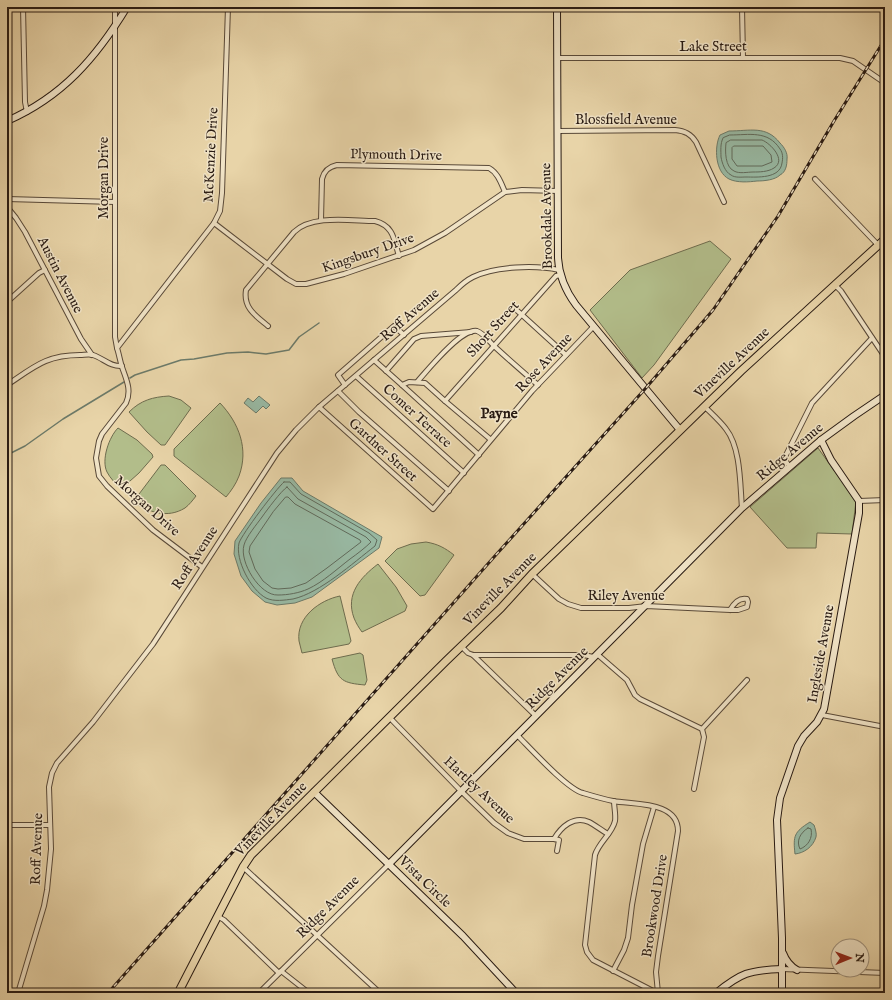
<svg xmlns="http://www.w3.org/2000/svg" width="892" height="1000" viewBox="0 0 892 1000" font-family="'IM FELL English',serif">
<rect width="100%" height="100%" fill="#e8d4a8"/>
<filter id="stains"><feTurbulence type="fractalNoise" baseFrequency=".005" numOctaves="4"/><feColorMatrix values="0 0 0 0 .2 0 0 0 0 .09 0 0 0 0 .02 0 0 0 .5 -.17"/></filter>
<radialGradient id="worn" r=".72"><stop offset=".6" stop-color="#630" stop-opacity="0"/><stop offset="1" stop-color="#630" stop-opacity=".3"/></radialGradient>
<!-- green -->
<g fill="#b2bd8a" stroke="#6e6c4e">
<polygon points="710,241 731,259 654,365 642,378 590,310 630,270"/>
<path d="M169,396L181,400L191,408L165,445H161L147,432L129,412C141,400 153,397 169,396Z"/>
<path d="M220,403C239,423 249,449 239,476C236,484 231,491 226,497L174,456V449Z"/>
<path d="M118,428L137,440L152,454L153,457L139,473L121,489C116,484 110,478 107,472C101,460 109,437 118,428Z"/>
<polygon points="818,448 856,501 852,534 817,533 816,548 787,548 750,507"/>
<path d="M161,465H165L196,496C193,500 189,505 185,508C167,519 149,512 133,502Z"/>
<path d="M426,542C438,544 445,548 454,555L425,595L420,596L385,561L397,549L411,544Z"/>
<path d="M378,564L396,587L407,606L405,611L362,632C359,628 356,623 354,618C345,594 361,577 378,564Z"/>
<path d="M340,596L351,641L349,644L302,653C301,649 300,645 299,641C296,617 320,600 340,596Z"/>
<path d="M360,653L363,655L367,680L365,685C343,683 338,681 332,659Z"/>
</g>
<!-- water -->
<g fill="#98b9a3" stroke="#6c7a69">
<path d="M729,131C750,131 766,125 780,143C784,147 788,153 787,159C787,165 786,172 780,175C775,180 764,181 757,181C749,182 737,183 729,179C715,172 714,147 720,135Z"/>
<polygon points="259,396 270,405 266,409 263,406 256,413 244,403 248,398 253,402"/>
<polygon points="281,478 292,478 303,491 382,537 379,548 312,597 295,603 277,605 265,602 252,591 241,576 234,554 235,541 261,503"/>
<path d="M810,822L814,825C815,828 817,834 816,837C813,847 804,853 795,854C793,836 794,832 810,822Z"/>
</g>
<g fill="none" stroke-linecap="round" stroke-linejoin="round">
<!-- shore -->
<g stroke="#606a5b" stroke-width="1">
<path d="M730,135C749,135 768,130 780,149C783,153 783,158 782,163C780,179 757,177 746,177C741,177 735,178 731,175C725,172 722,163 721,157C721,151 720,144 723,138Z"/>
<path d="M731,140H762C770,143 787,160 774,168C768,172 759,172 753,172C748,172 739,174 734,171C725,167 725,151 726,143Z"/>
<polygon points="734,146 763,146 771,155 772,162 762,166 737,166 732,159 732,148"/>
<path d="M284,482H290L301,494L369,533L377,540L375,546C353,563 320,593 293,599C285,600 274,602 266,598C251,590 235,560 239,543C242,534 276,489 284,482Z"/>
<path d="M287,487L298,499L366,537L371,542C365,548 357,554 350,559C337,569 323,582 308,589C299,593 288,595 278,595C260,596 239,562 244,545C246,537 257,524 262,517C267,510 281,491 287,487Z"/>
<polygon points="286,497 288,497 295,504 360,540 361,542 327,568 306,583 291,588 278,589 272,588 263,581 255,569 249,552 250,546 273,512"/>
<path d="M808,828L811,829C813,838 808,846 800,849C796,841 800,833 808,828Z"/>
</g>
<!-- stream -->
<g stroke="#6c7a69" stroke-width="1.5">
<polyline points="130,378 135,375 181,360 194,359 227,353 248,352 266,354 289,350 299,337 319,323"/>
<polyline points="7,455 25,446 63,419 124,382"/>
</g>
<defs>
<g id="street">
<polyline points="23,7 25,102 27,112"/>
<polyline points="115,7 115,337 117,348"/>
<polyline points="742,7 743,58"/>
<polyline points="557,58 840,58 853,61 885,83"/>
<path d="M558,131L675,130C685,131 691,134 696,142L724,202"/>
<polyline points="815,179 878,245"/>
<polyline points="7,199 115,202"/>
<polyline points="7,207 16,218 25,232 81,339 92,355"/>
<path d="M321,220L322,179C324,171 328,167 337,165L489,168C498,173 501,183 505,192"/>
<polyline points="214,223 287,279 296,284 306,284 344,274 414,250 445,233 505,192 522,190 558,191"/>
<polyline points="835,285 841,291 885,357"/>
<polyline points="7,302 39,273 45,270"/>
<polyline points="513,307 521,314 566,355"/>
<path d="M268,326C256,316 243,308 246,290L294,232C312,214 352,221 375,221C394,226 394,240 399,256"/>
<polyline points="374,360 402,385 409,382 425,383 445,401 490,439"/>
<polyline points="386,371 414,339 421,336 471,332"/>
<polyline points="356,376 464,473"/>
<path d="M417,382C427,371 461,328 477,331C483,333 489,341 494,346C508,359 523,372 538,385"/>
<path d="M7,385C34,367 46,355 80,355C84,355 89,354 93,355C103,358 110,367 122,366"/>
<polyline points="345,385 338,375 394,326 404,335"/>
<polyline points="402,385 479,455"/>
<polyline points="338,391 359,412 449,491"/>
<polyline points="445,401 556,276 560,275"/>
<path d="M704,406C712,414 720,421 726,429C741,448 740,485 742,508"/>
<polyline points="319,407 433,509 532,391 594,326"/>
<polyline points="790,467 784,459 812,403 872,338"/>
<polyline points="859,501 885,500"/>
<path d="M202,567L153,530L107,486L99,476L96,458L99,441L102,434L126,403C132,390 126,379 122,367C120,361 119,354 117,348L214,223L220,211L222,193L228,7"/>
<path d="M532,574L559,599L568,604L581,608H629L646,606L730,610H738L747,607L748,602L747,599C739,597 734,603 730,610"/>
<polyline points="461,646 468,653 473,655 583,655 594,657"/>
<polyline points="597,654 627,680 635,695 640,699 702,729"/>
<polyline points="473,655 536,716"/>
<polyline points="822,715 885,727"/>
<polyline points="390,718 461,791 494,823 508,833 524,839 554,839 559,840 557,851"/>
<path d="M517,735C531,749 567,789 583,793C593,796 603,799 613,801C635,805 678,801 678,831L658,956L656,972L658,993"/>
<polyline points="694,789 704,737 702,729 747,680"/>
<path d="M614,801C614,807 616,815 615,821C612,834 599,842 595,855L585,945L587,952L593,960L657,993"/>
<polyline points="7,825 50,825"/>
<path d="M554,839C561,827 574,815 589,822C595,825 601,830 608,834"/>
<polyline points="243,867 380,993"/>
<polyline points="217,916 224,920 279,973"/>
<polyline points="782,969 885,973"/>
<polyline points="281,971 309,993"/>
<polyline points="613,971 624,950 628,938 632,905 643,844 654,807"/>
<path d="M18,993L44,906L47,890L51,849L49,787L52,773L57,763L93,722L153,644L277,453L296,430L319,407L456,290C461,285 467,280 473,277C495,266 536,265 559,270"/>
<polyline points="259,993 389,864"/>
</g>
<g id="secondary">
<path d="M557,7L558,258C559,276 565,290 576,305L680,430"/>
<path d="M7,121C62,97 96,58 127,7"/>
<polyline points="314,792 463,936 516,993"/>
<polyline points="389,864 742,508 821,440 854,416 885,395"/>
<path d="M783,953C786,961 790,966 797,970"/>
<path d="M716,993C741,973 749,970 782,969"/>
<polyline points="782,993 782,938 777,820 780,798 798,746 804,736 817,722 824,709 859,513 859,501 831,460 821,440"/>
</g>
<polyline id="primary" points="178,993 243,867 251,855 446,661 501,608 532,574 625,484 741,371 885,239"/>
</defs>
<!-- street casing -->
<use href="#street" stroke="#594938" stroke-width="6"/>
<!-- secondary casing -->
<use href="#secondary" stroke="#291b13" stroke-width="8"/>
<!-- primary casing -->
<use href="#primary" stroke="#291b13" stroke-width="9"/>
<!-- street -->
<use href="#street" stroke="#f0e3c6" stroke-width="4"/>
<!-- secondary -->
<use href="#secondary" stroke="#f0e3c6" stroke-width="6"/>
<!-- primary -->
<use href="#primary" stroke="#e8d4a8" stroke-width="7"/>
<defs>
<polyline id="rail" points="108,993 494,557 645,389 713,310 778,216 834,121 885,39"/>
</defs>
<!-- rail casing -->
<use href="#rail" stroke="#291b13" stroke-width="3"/>
<!-- rail -->
<use href="#rail" stroke="#f0e3c6" stroke-width="1.5" stroke-dasharray="4.5" stroke-linecap="butt"/>
</g>
<g text-anchor="middle" dominant-baseline="central" stroke-width="3" stroke-linejoin="round" paint-order="stroke">
<!-- street labels -->
<g font-size="14" fill="#291b13" stroke="#f0e3c6">
<text x="713" y="47">Lake Street</text>
<text x="626" y="120">Blossfield Avenue</text>
<text transform="translate(211 155) rotate(-87)">McKenzie Drive</text>
<text transform="translate(396 155) rotate(1)">Plymouth Drive</text>
<text transform="translate(104 178) rotate(-90)">Morgan Drive</text>
<text transform="translate(547 216) rotate(-91)">Brookdale Avenue</text>
<text transform="translate(368 253) rotate(-19)">Kingsbury Drive</text>
<text transform="translate(60 275) rotate(63)">Austin Avenue</text>
<text transform="translate(410 315) rotate(-41)">Roff Avenue</text>
<text transform="translate(493 329) rotate(-48)">Short Street</text>
<text transform="translate(544 363) rotate(-47)">Rose Avenue</text>
<text transform="translate(732 363) rotate(-43)">Vineville Avenue</text>
<text transform="translate(417 416) rotate(42)">Comer Terrace</text>
<text transform="translate(383 450) rotate(42)">Gardner Street</text>
<text transform="translate(790 452) rotate(-40)">Ridge Avenue</text>
<text transform="translate(147 506) rotate(42)">Morgan Drive</text>
<text transform="translate(195 558) rotate(-57)">Roff Avenue</text>
<text transform="translate(500 589) rotate(-45)">Vineville Avenue</text>
<text x="626" y="596">Riley Avenue</text>
<text transform="translate(821 654) rotate(-80)">Ingleside Avenue</text>
<text transform="translate(557 678) rotate(-45)">Ridge Avenue</text>
<text transform="translate(479 790) rotate(43)">Hartley Avenue</text>
<text transform="translate(271 819) rotate(-46)">Vineville Avenue</text>
<text transform="translate(37 849) rotate(-88)">Roff Avenue</text>
<text transform="translate(425 882) rotate(44)">Vista Circle</text>
<text transform="translate(655 906) rotate(-81)">Brookwood Drive</text>
<text transform="translate(328 907) rotate(-45)">Ridge Avenue</text>
</g>
<!-- neighbourhood labels -->
<g font-size="15" font-weight="bold" fill="#291b13" stroke="#f0e3c6">
<text x="499" y="413">Payne</text>
</g>
</g>
<!-- margin -->
<rect width="892" height="1000" fill="none" stroke="#e8d4a8" stroke-width="24"/>
<rect x="8" y="8" width="876" height="984" fill="none" stroke="#291b13" stroke-width="2"/>
<rect x="12" y="12" width="868" height="976" fill="none" stroke="#291b13"/>
<!-- north arrow -->
<g transform="translate(850 958) rotate(89)"><circle r="19" fill="#f0e3c6" stroke="#a0937e"/>
<path d="M0-3L7 15L0 10L-7 15Z" fill="#8f2418"/>
<text y="-6" font-size="11" font-weight="bold" text-anchor="middle" fill="#291b13">N</text>
</g>
<rect width="100%" height="100%" filter="url(#stains)"/>
<rect width="100%" height="100%" fill="url(#worn)"/>
</svg>
